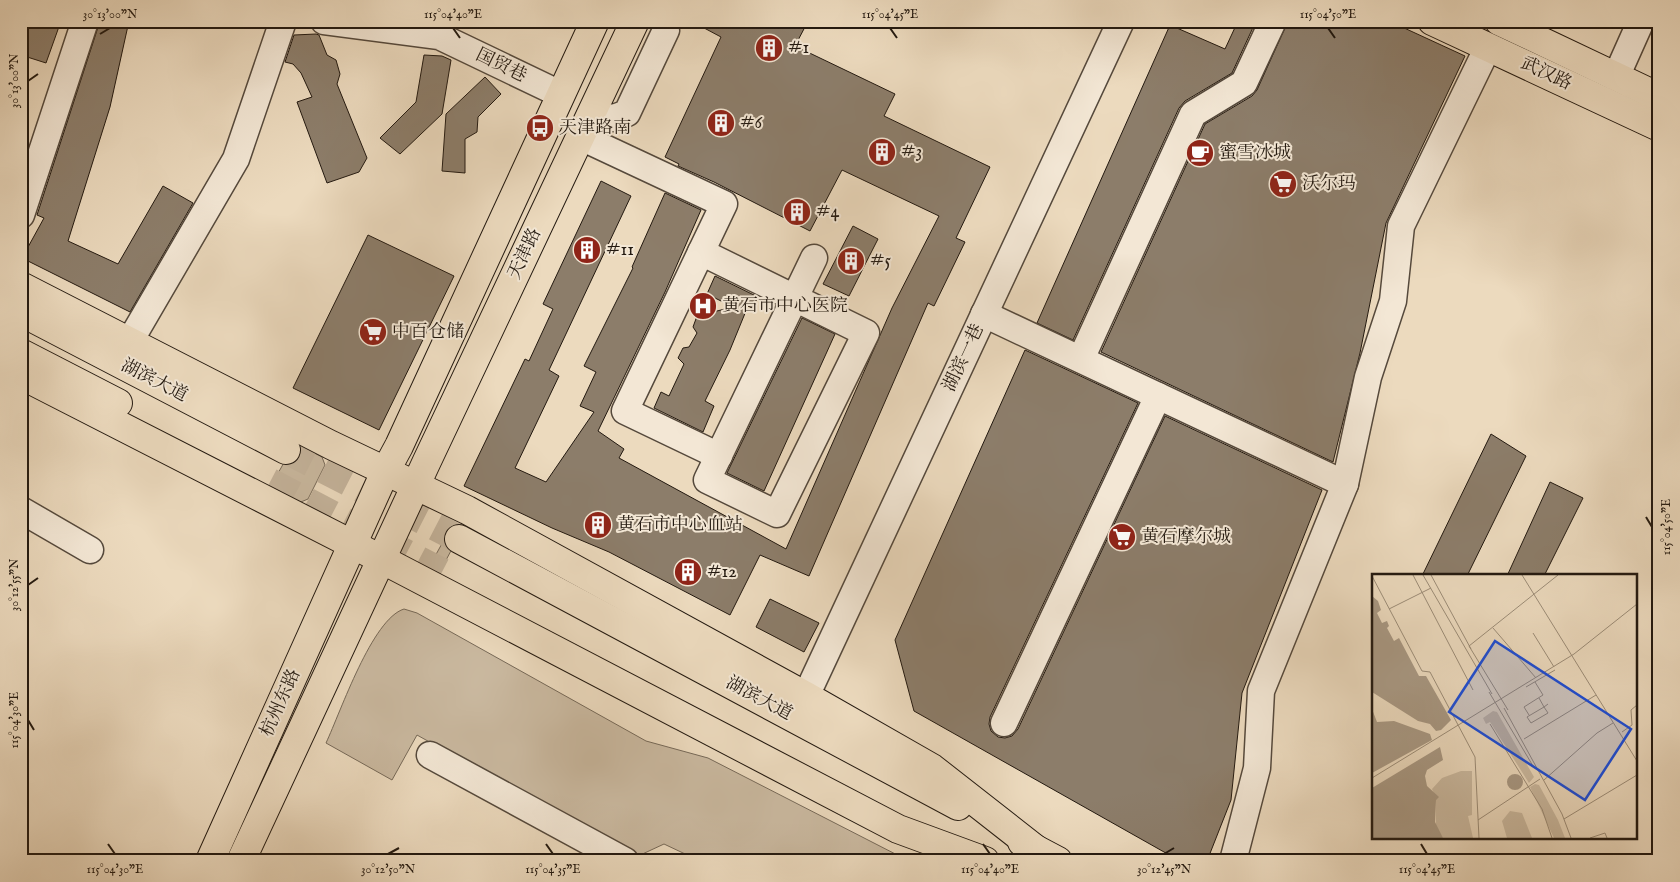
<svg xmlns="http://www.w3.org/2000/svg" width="1680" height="882" viewBox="0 0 1680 882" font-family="'IM FELL English','Noto Serif SC',serif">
<rect width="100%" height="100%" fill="#ecdabe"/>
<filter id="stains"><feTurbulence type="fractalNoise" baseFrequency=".004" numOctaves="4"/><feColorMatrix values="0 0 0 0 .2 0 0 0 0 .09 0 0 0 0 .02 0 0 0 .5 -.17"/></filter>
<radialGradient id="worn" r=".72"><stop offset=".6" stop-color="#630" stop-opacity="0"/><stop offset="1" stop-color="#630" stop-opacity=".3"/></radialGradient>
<!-- green -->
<g fill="#cab9a0" stroke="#766958">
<polygon points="295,443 322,457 325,465 308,499 296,504 268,491"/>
<polygon points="450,529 460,534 438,575 428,569"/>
<path d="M404,609L417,613L646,741L708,758L909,861H700L664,844L636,857L417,735L392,780L326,743C341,711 372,619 404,609Z"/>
</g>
<!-- building -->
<g fill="#8c7d6a" stroke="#231910">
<polygon points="21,21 61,21 46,63 21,55"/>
<polygon points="100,21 129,21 110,107 68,241 118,264 163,186 193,203 130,312 22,258 44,218 37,215"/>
<polygon points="691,21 798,21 806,25 795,46 895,94 884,116 990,167 956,238 965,242 934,306 928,303 809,576 760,555 730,615 609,552 552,528 464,486 525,359 529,361 553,309 543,304 601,181 631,196 549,370 559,376 515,468 546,482 594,412 580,406 596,372 584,366 633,268 632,267 665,193 701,210 665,292 598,431 624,449 619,458 786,549 892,308 939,216 842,170 810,231 714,182 678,166 679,164 665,157 721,37"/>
<polygon points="1238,21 1256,21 1232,73 1185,101 1179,108 1073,340 1037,323 1170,25 1225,49"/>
<polygon points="1288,21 1389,21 1465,56 1386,223 1360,353 1333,462 1101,352 1205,124 1252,96 1257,90"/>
<polygon points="316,34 319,35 327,55 336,60 340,74 337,84 367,158 359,172 327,183 297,102 312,97 301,73 293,64 285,62 294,35"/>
<polygon points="424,55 442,56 451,60 442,114 400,154 380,138 416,102"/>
<polygon points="485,77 501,94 478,117 477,132 465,139 465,173 442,171 446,114"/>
<polygon points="853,226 878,239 849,296 823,284"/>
<polygon points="368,235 454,276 379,430 293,388"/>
<polygon points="715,276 758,297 752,308 748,306 730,350 705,401 714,406 703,432 654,408 661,392 669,396 684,364 678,358 683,348 689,347 697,333 693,327 697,316 733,307 707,294"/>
<polygon points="802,318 835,334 764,491 727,473"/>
<polygon points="1025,350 1138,403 990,717 989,724 991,731 998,737 1005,738 1012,736 1018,729 1165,416 1322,490 1242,693 1231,800 1207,861 1180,861 914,711 895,640"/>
<polygon points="1491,434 1526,456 1467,576 1422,576"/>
<polygon points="1550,482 1583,498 1544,576 1507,576"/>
<polygon points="770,599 819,623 804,652 756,627"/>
</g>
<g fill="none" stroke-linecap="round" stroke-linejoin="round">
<!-- major-tunnel -->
<g stroke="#c4b39b" stroke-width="28" stroke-dasharray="28 14" stroke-linecap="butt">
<polyline points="286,450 459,539"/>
<polyline points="270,482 442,572"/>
</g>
<defs>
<g id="minor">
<polyline points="324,21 439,36 560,94"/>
<polyline points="1616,77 1641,21"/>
<polyline points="591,115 614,118 627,113 666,30 663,21"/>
<polyline points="581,137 724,204 625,411 719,456"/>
<polyline points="21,215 85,21"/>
<polyline points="701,252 866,333 777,514 707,480 814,258"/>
<polyline points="984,314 1345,484"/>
<polyline points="130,341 236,159 283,21"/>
<polyline points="1081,359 1193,114 1244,83 1273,21"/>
<polyline points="21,510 90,550"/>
<polyline points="806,696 1121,21"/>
<polyline points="1004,723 1158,396"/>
<polyline points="430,755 625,861"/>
<polyline points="1233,861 1257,768 1261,691 1345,484 1368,377 1393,301 1401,226 1488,47"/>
</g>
<g id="major">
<polyline points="1432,21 1659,127"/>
<polyline points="1499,21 1659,97"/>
<polyline points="21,286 331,445 467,510 806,696 932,768 1038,851"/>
<polyline points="21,312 286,450"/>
<polyline points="21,353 118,403"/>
<polyline points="21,375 381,559 898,829 985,861"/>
<polyline points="459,539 958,806"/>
<polyline points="1022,842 1058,861"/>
<polyline points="210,861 385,472 399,446 595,21"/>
<polyline points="241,861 427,461 635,21"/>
</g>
</defs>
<!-- minor casing -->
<use href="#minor" stroke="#55493c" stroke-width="29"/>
<!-- major casing -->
<use href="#major" stroke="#231910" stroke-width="30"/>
<!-- minor -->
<use href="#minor" stroke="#f3e7d5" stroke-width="26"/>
<!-- major -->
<use href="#major" stroke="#ecdabe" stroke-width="28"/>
</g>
<!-- ticks -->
<path fill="none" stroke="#231910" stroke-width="2" d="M453,28L460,38M890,28L897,38M1328,28L1335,38M100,34L110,28M28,81L38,74M1646,517L1652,527M28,585L38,578M28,720L34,730M108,844L115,854M546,844L553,854M983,844L990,854M1421,844L1427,854M388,854L399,848M1164,854L1174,848"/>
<!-- icons -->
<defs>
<symbol id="building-disc" viewBox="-11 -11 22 22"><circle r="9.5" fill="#8f2418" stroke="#f3e7d5"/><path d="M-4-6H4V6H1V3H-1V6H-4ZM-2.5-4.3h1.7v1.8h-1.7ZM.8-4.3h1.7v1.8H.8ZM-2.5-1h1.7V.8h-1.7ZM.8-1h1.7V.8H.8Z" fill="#fff"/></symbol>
<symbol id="bus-disc" viewBox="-11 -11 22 22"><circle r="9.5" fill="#8f2418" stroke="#f3e7d5"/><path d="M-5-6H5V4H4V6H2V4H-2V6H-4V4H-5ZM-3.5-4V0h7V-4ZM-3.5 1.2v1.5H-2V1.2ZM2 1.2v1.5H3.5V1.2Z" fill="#fff"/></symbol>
<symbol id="cafe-disc" viewBox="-11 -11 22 22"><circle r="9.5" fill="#8f2418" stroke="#f3e7d5"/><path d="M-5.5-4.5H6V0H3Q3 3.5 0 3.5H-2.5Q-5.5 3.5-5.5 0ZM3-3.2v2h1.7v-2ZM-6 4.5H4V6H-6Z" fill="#fff"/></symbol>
<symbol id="supermarket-disc" viewBox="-11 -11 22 22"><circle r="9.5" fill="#8f2418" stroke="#f3e7d5"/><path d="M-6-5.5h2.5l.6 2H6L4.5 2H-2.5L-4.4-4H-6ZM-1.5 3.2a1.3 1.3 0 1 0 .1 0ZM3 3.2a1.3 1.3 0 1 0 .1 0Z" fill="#fff"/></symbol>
<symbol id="hospital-disc" viewBox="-11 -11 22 22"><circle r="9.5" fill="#8f2418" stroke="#f3e7d5"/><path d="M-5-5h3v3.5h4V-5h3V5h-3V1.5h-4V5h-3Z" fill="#fff"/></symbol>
</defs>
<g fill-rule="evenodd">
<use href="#building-disc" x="753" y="32" width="32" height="32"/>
<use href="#building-disc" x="705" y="107" width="32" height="32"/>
<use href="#bus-disc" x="524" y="112" width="32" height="32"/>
<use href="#building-disc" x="866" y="136" width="32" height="32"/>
<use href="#cafe-disc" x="1184" y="137" width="32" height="32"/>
<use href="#supermarket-disc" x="1267" y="168" width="32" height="32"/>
<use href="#building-disc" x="781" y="196" width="32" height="32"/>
<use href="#building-disc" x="571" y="234" width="32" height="32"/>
<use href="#building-disc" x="835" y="245" width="32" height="32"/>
<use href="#hospital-disc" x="687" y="290" width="32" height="32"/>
<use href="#supermarket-disc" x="357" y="316" width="32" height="32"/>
<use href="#building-disc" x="582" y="509" width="32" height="32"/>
<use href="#supermarket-disc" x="1106" y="521" width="32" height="32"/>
<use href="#building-disc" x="672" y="556" width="32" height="32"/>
</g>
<g text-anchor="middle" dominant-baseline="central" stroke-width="4" stroke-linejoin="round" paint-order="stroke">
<!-- poi labels -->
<g font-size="18" fill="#231910" stroke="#f3e7d5" text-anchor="start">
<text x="788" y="48">#1</text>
<text x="740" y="123">#6</text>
<text x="559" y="128">天津路南</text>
<text x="901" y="152">#3</text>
<text x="1219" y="153">蜜雪冰城</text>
<text x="1302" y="184">沃尔玛</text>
<text x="816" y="212">#4</text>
<text x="606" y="250">#11</text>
<text x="870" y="261">#5</text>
<text x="722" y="306">黄石市中心医院</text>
<text x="392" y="332">中百仓储</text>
<text x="617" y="525">黄石市中心血站</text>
<text x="1141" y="537">黄石摩尔城</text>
<text x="707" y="572">#12</text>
</g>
<!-- street labels -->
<g font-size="18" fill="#231910" stroke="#f3e7d5">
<text transform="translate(501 66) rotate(26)">国贸巷</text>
<text transform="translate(1546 74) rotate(25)">武汉路</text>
<text transform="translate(525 254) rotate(-65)">天津路</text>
<text transform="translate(964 358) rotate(-65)">湖滨一巷</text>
<text transform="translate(154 381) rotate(27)">湖滨大道</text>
<text transform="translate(759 699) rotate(28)">湖滨大道</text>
<text transform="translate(281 703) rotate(-66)">杭州东路</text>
</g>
</g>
<!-- overview -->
<g transform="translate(1372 574)">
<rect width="265" height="265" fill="#ecdabe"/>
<path d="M121,137L125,138L162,203L157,209L118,148L114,150L111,144ZM89,197H100V241L96,242L101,264H71L64,255V224L60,215L70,204ZM163,210L167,211L186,246L193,264H182L158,213ZM138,237L150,239L160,264H135L130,247Z" fill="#cab9a0"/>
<path d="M0,22L6,27L9,36L5,39L10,49L15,47L17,52L15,54L22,67L27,64L47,102H54L79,146L69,156L64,157L58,150L46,147L0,118ZM0,135L5,148L22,147L58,160L60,166L0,199ZM68,173L71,186L55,196L53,202L55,212L67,223L64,226L63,248L71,264H0V214ZM135 208a8 8 0 1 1 16 0a8 8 0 1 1-16 0Z" fill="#a89883"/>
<path fill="none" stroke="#9c8d78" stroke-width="1" d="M41,1L101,116M51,1L120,120M59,1L99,75M150,1L265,187M0,2L50,97L58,98L103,183L107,264M17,35L59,14M121,54L164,104M161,59L182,93M97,72L186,1M97,72L136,136M154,113L183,96M117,118L161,192M167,124L172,133L176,139L159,149L155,143L172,133L176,130M132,134L190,240L199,264M157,141L152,133L171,121L163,108M118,150L170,235L180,264M250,158L260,151L259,136L265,131M152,165L224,121M0,204L202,80L265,30M172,206L225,159L241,149M192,245L265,201M106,246L168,205M218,264L233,259L235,264"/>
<path fill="#1d4ed8" fill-opacity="0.15" stroke="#1d4ed8" stroke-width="2.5" d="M123,67L259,155L213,226L77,138Z"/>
<rect width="265" height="265" fill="none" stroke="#231910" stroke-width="2.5"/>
</g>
<!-- margin -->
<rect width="1680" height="882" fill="none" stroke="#ecdabe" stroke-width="55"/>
<rect x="28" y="28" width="1624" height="826" fill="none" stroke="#231910" stroke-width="2"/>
<g font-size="12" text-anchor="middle" fill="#231910">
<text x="110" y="18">30°13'00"N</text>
<text x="453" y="18">115°04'40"E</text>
<text x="890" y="18">115°04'45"E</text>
<text x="1328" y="18">115°04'50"E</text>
<text transform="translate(14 81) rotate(-90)" y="4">30°13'00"N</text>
<text transform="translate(1666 527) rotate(-90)" y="4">115°04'50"E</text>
<text transform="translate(14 585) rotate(-90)" y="4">30°12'55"N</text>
<text transform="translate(14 720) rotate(-90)" y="4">115°04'30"E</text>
<text x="115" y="873">115°04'30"E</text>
<text x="388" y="873">30°12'50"N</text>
<text x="553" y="873">115°04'35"E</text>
<text x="990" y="873">115°04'40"E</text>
<text x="1164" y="873">30°12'45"N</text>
<text x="1427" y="873">115°04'45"E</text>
</g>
<rect width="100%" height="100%" filter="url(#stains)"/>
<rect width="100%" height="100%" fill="url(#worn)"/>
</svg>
